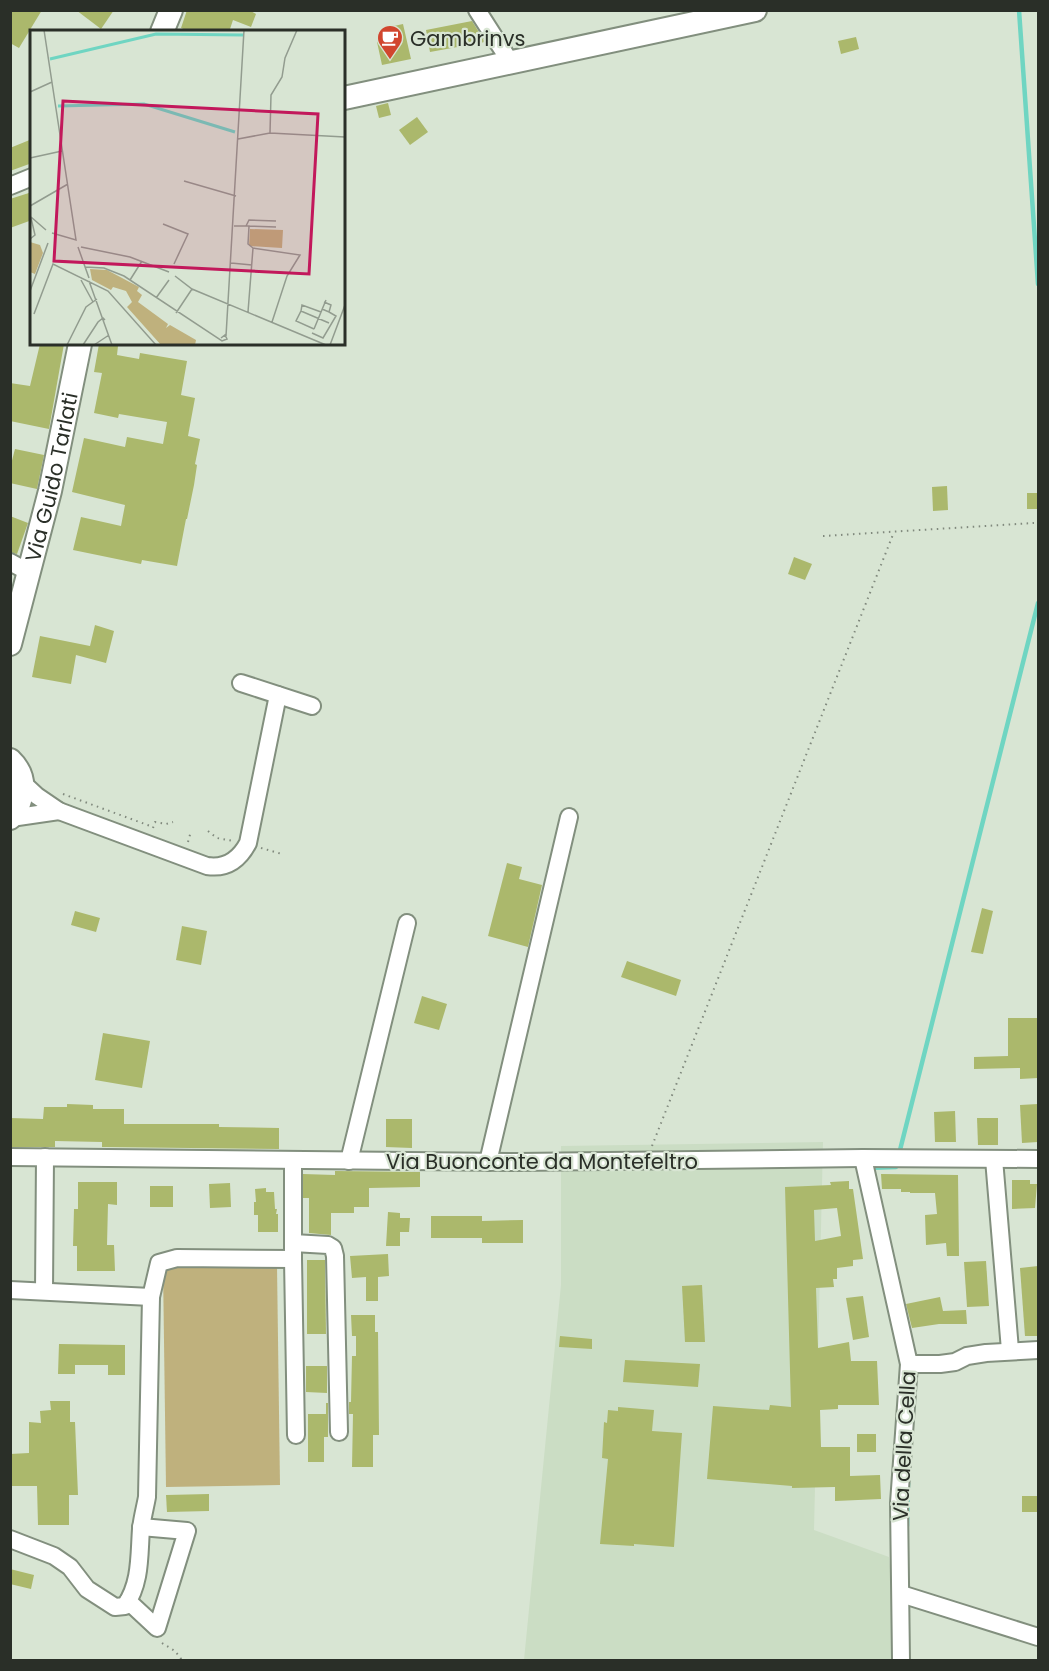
<svg xmlns="http://www.w3.org/2000/svg" width="1049" height="1671" viewBox="0 0 1049 1671" font-family="Poppins,sans-serif">
<rect width="100%" height="100%" fill="#d8e5d3"/>
<!-- built -->
<polygon fill="#cbddc4" points="823,1142 814,1530 889,1557 900,1660 524,1660 561,1285 561,1146"/>
<!-- green -->
<polygon fill="#bfb17d" points="277,1266 280,1485 166,1487 163,1268"/>
<g fill="none" stroke-linecap="round" stroke-linejoin="round">
<!-- stream -->
<g stroke="#6fd5c2" stroke-width="4.5">
<polyline points="1019,10 1038,284"/>
<polyline points="899,1154 1038,603"/>
<polyline points="868,1168 896,1167 897,1162"/>
<polyline points="907,1526 908,1483"/>
</g>
</g>
<!-- building -->
<g fill="#abb86c" fill-rule="evenodd">
<polygon points="10,10 42,10 19,48 10,43"/>
<polygon points="76,10 114,10 101,29"/>
<polygon points="187,10 249,10 256,14 251,27 233,20 229,32 191,32 181,28"/>
<polygon points="472,21 485,42 430,52 426,30"/>
<polygon points="403,24 411,59 382,65 377,42 387,40 385,28"/>
<polygon points="856,37 859,49 841,54 838,41"/>
<polygon points="388,103 391,115 379,118 376,106"/>
<polygon points="417,117 428,132 410,145 399,130"/>
<polygon points="32,139 32,163 10,171 10,148"/>
<polygon points="32,192 32,220 10,228 10,199"/>
<polygon points="40,344 64,344 49,429 10,421 10,383 30,386"/>
<polygon points="99,344 118,346 117,355 139,359 140,353 187,361 181,395 195,398 188,436 200,439 195,464 197,465 194,485 187,519 186,519 177,566 142,560 141,564 73,550 81,517 121,526 125,505 72,492 84,438 125,447 127,437 163,444 167,422 119,414 118,418 94,413 102,373 94,372"/>
<polygon points="15,449 44,455 37,489 10,483 10,468"/>
<polygon points="947,486 948,510 933,511 932,487"/>
<rect x="1027" y="493" width="11" height="16"/>
<polygon points="10,516 28,523 17,554 10,552"/>
<polygon points="794,557 812,564 805,580 788,574"/>
<polygon points="95,625 114,631 106,663 76,655 71,684 32,677 40,636 90,646"/>
<polygon points="507,863 522,867 519,879 542,885 528,947 488,936"/>
<polygon points="982,908 993,911 983,954 971,952"/>
<polygon points="75,911 100,918 96,932 71,925"/>
<polygon points="182,926 207,931 201,965 176,960"/>
<polygon points="627,961 681,980 676,996 621,977"/>
<polygon points="422,996 447,1004 439,1030 414,1023"/>
<polygon points="1008,1018 1038,1018 1038,1078 1020,1079 1020,1068 974,1069 974,1057 1008,1056"/>
<polygon points="103,1033 150,1041 142,1088 95,1080"/>
<polygon points="67,1104 93,1105 93,1109 124,1109 124,1124 219,1124 219,1127 279,1128 279,1149 102,1147 102,1142 55,1141 55,1147 10,1147 10,1118 43,1119 44,1107 67,1107"/>
<polygon points="1038,1104 1038,1142 1022,1143 1020,1105"/>
<polygon points="955,1111 956,1142 935,1142 934,1112"/>
<polygon points="977,1118 998,1118 998,1145 978,1145"/>
<polygon points="386,1119 412,1119 412,1148 386,1147"/>
<polygon points="335,1171 420,1172 420,1187 369,1188 369,1207 354,1207 354,1213 331,1213 331,1235 309,1233 309,1198 303,1198 303,1174 335,1175"/>
<polygon points="881,1174 958,1175 959,1256 947,1256 946,1243 926,1245 925,1215 937,1214 935,1193 910,1193 910,1192 901,1192 901,1189 882,1189"/>
<polygon points="1012,1180 1030,1180 1030,1184 1037,1184 1035,1208 1012,1209"/>
<path d="M849,1181V1189H853L863,1259L853,1260V1266L837,1268V1279H833L834,1287L816,1288L818,1348L849,1342L851,1361H877L879,1405H838V1409L820,1410L821,1447H850V1476L880,1475L881,1499L835,1501V1487L792,1488V1486L707,1479L713,1406L769,1410L770,1405L791,1407L785,1187L831,1185L830,1182ZM837,1208L841,1236L815,1241L814,1210Z"/>
<polygon points="78,1182 117,1182 117,1205 108,1204 107,1245 114,1245 115,1271 77,1271 77,1246 73,1246 74,1209 78,1209"/>
<polygon points="230,1183 231,1207 210,1208 209,1184"/>
<rect x="150" y="1186" width="23" height="21"/>
<polygon points="266,1188 266,1192 274,1192 275,1209 277,1209 276,1214 278,1214 278,1232 258,1232 258,1215 254,1215 254,1202 256,1202 255,1189"/>
<polygon points="388,1212 400,1213 400,1218 410,1218 409,1232 400,1232 400,1246 386,1246"/>
<polygon points="431,1216 482,1216 482,1221 523,1220 523,1243 482,1243 482,1238 431,1238"/>
<polygon points="388,1254 389,1276 378,1277 378,1301 366,1301 366,1277 352,1278 350,1256"/>
<polygon points="307,1260 325,1260 326,1334 307,1334"/>
<polygon points="986,1261 989,1306 967,1307 964,1262"/>
<polygon points="1038,1266 1038,1336 1025,1336 1020,1268"/>
<polygon points="702,1285 705,1342 685,1342 682,1286"/>
<polygon points="863,1296 869,1337 853,1340 846,1298"/>
<polygon points="940,1297 943,1311 966,1310 967,1324 939,1324 912,1328 906,1304"/>
<polygon points="351,1315 375,1315 375,1332 378,1332 379,1435 373,1435 373,1467 352,1467 353,1414 349,1414 349,1402 351,1402 352,1356 356,1356 356,1336 352,1336"/>
<polygon points="560,1336 592,1339 592,1349 559,1347"/>
<polygon points="59,1344 125,1345 125,1375 108,1375 108,1365 75,1365 75,1374 58,1374"/>
<polygon points="625,1360 700,1364 698,1387 623,1382"/>
<polygon points="306,1366 327,1366 327,1393 306,1392"/>
<polygon points="50,1401 70,1401 70,1422 75,1422 78,1495 69,1495 69,1525 38,1525 37,1486 10,1486 10,1454 29,1453 29,1422 41,1423 40,1411 51,1410"/>
<polygon points="326,1403 328,1403 328,1437 324,1437 324,1462 308,1462 308,1414 326,1414"/>
<polygon points="618,1407 654,1410 652,1431 682,1433 674,1547 634,1544 634,1546 600,1544 608,1459 602,1458 604,1422 607,1423 608,1410 618,1411"/>
<rect x="857" y="1434" width="19" height="18"/>
<polygon points="209,1494 209,1511 167,1512 166,1495"/>
<rect x="1022" y="1496" width="16" height="16"/>
<polygon points="10,1569 34,1575 31,1589 10,1584"/>
</g>
<g fill="none" stroke-linecap="round" stroke-linejoin="round">
<defs>
<g id="minor">
<polyline points="477,10 511,63"/>
<polyline points="10,186 32,177"/>
<polyline points="10,562 30,573"/>
<polyline points="241,683 312,706"/>
<path d="M23,783L37,796L59,811L207,866C226,869 239,860 248,843L278,695"/>
<polyline points="11,818 59,811"/>
<polyline points="10,1157 517,1162 863,1158 1038,1159"/>
<polyline points="863,1158 909,1364 899,1503 901,1660"/>
<polyline points="994,1159 1010,1350"/>
<polyline points="349,1161 407,923"/>
<polyline points="488,1162 569,817"/>
<polyline points="293,1243 328,1245 333,1248 335,1256 339,1432"/>
<polyline points="293,1259 296,1435"/>
<polyline points="10,1290 151,1297"/>
<polyline points="44,1291 45,1157"/>
<polyline points="909,1364 940,1364 955,1362 967,1356 986,1353 1038,1350"/>
<path d="M10,1539L54,1556L70,1567L87,1589L115,1607L125,1606C141,1583 139,1556 141,1529C142,1519 145,1508 147,1497L151,1297L159,1263L177,1258L293,1259V1161"/>
<polyline points="901,1594 1038,1637"/>
<polyline points="128,1601 157,1628 187,1531 141,1527"/>
</g>
<g id="major">
<polyline points="162,32 171,10"/>
<polyline points="344,98 755,10"/>
<path id="s1" d="M10,644L50,491L80,344"/>
<path d="M10,760C28,777 25,800 10,818"/>
</g>
</defs>
<!-- minor casing -->
<use href="#minor" stroke="#828f7e" stroke-width="20"/>
<!-- major casing -->
<use href="#major" stroke="#828f7e" stroke-width="26"/>
<!-- path -->
<g stroke="#80897d" stroke-width="2" stroke-dasharray="1.5 4.5" stroke-linecap="butt">
<polyline points="823,536 1034,523"/>
<polyline points="63,794 153,827"/>
<polyline points="153,828 155,822 166,824 173,822"/>
<polyline points="208,831 217,838 233,841"/>
<polyline points="188,842 191,831"/>
<polyline points="261,848 282,854"/>
<polyline points="652,1146 894,532"/>
<polyline points="162,1643 175,1651 182,1660"/>
</g>
<!-- minor -->
<use href="#minor" stroke="#fff" stroke-width="16"/>
<!-- major -->
<use href="#major" stroke="#fff" stroke-width="22"/>
</g>
<!-- icons -->
<defs>
<symbol id="cafe-pin" viewBox="-11 -11 22 30"><path d="M0 17L-7.5 6A9.5 9.5 0 1 1 7.5 6Z" fill="#d1462e" stroke="#d8e5d3"/><path d="M-5.5-4.5H6V0H3Q3 3.5 0 3.5H-2.5Q-5.5 3.5-5.5 0ZM3-3.2v2h1.7v-2ZM-6 4.5H4V6H-6Z" fill="#fff"/></symbol>
</defs>
<g fill-rule="evenodd">
<use href="#cafe-pin" x="375" y="23" width="30" height="40"/>
</g>
<g text-anchor="middle" dominant-baseline="central" stroke-width="4.5" stroke-linejoin="round" paint-order="stroke">
<!-- poi labels -->
<g font-size="21" fill="#2a2f28" stroke="#d8e5d3" text-anchor="start">
<text x="410" y="38">Gambrinvs</text>
</g>
<!-- street labels -->
<g font-size="21" fill="#2a2f28" stroke="#d8e5d3">
<text stroke="none"><textPath href="#s1" startOffset="172">Via Guido Tarlati</textPath></text>
<text x="542" y="1161">Via Buonconte da Montefeltro</text>
<text transform="translate(904 1446) rotate(-87)">Via della Cella</text>
</g>
</g>
<!-- overview -->
<g transform="translate(30 30)">
<rect width="315" height="315" fill="#d8e5d3"/>
<path d="M220,199L253,200L252,218L219,216ZM0,212L10,215L13,223L5,244L0,242ZM60,239L77,240L109,257L107,261L112,265L108,272L138,294L136,298L140,295L166,310L165,315H131L97,277L102,272L96,261L83,257L81,260L62,250Z" fill="#bfb17d"/>
<path fill="none" stroke="#6fd5c2" stroke-width="3" d="M20,29L126,4L214,5M28,76L114,74L205,102"/>
<path fill="none" stroke="#929c8f" stroke-width="1.5" d="M14,0L46,210L22,203M0,62L22,52M240,103L241,65L252,47L255,28L267,0M208,109L240,103L315,107M0,128L32,121M154,151L206,166M0,176L38,154M1,187L16,200M133,194L158,204L144,234M204,196H219L218,214L223,218M216,196L219,190L246,191M219,196L246,197M0,209L5,205L1,188M48,217L59,248M51,217L100,227L139,242M223,218L270,225L257,246L242,292M201,233L222,235M55,237L74,238L94,246L192,311L197,309L195,305L191,308M145,246L162,259L296,315M51,250L63,272M100,250L112,231M59,251L82,315M0,261L18,213M126,268L139,250M292,279L299,282L301,275L294,272M271,281L272,275L291,282M218,282L223,218M146,283L162,259M4,284L23,234L78,261L126,315M284,299L266,291L271,281L299,293M284,299L296,270M282,303L293,308L306,286L299,282M196,306L214,0M37,315L56,277L67,269M53,315L68,292L73,288L75,290M64,315L79,305M300,315L315,275"/>
<path fill="#c2185b" fill-opacity="0.15" stroke="#c2185b" stroke-width="3" d="M33,71L288,84L279,244L24,231Z"/>
<rect width="315" height="315" fill="none" stroke="#2a2f28" stroke-width="3"/>
</g>
<!-- border -->
<rect width="1049" height="1671" fill="none" stroke="#2a2f28" stroke-width="24"/>
</svg>
